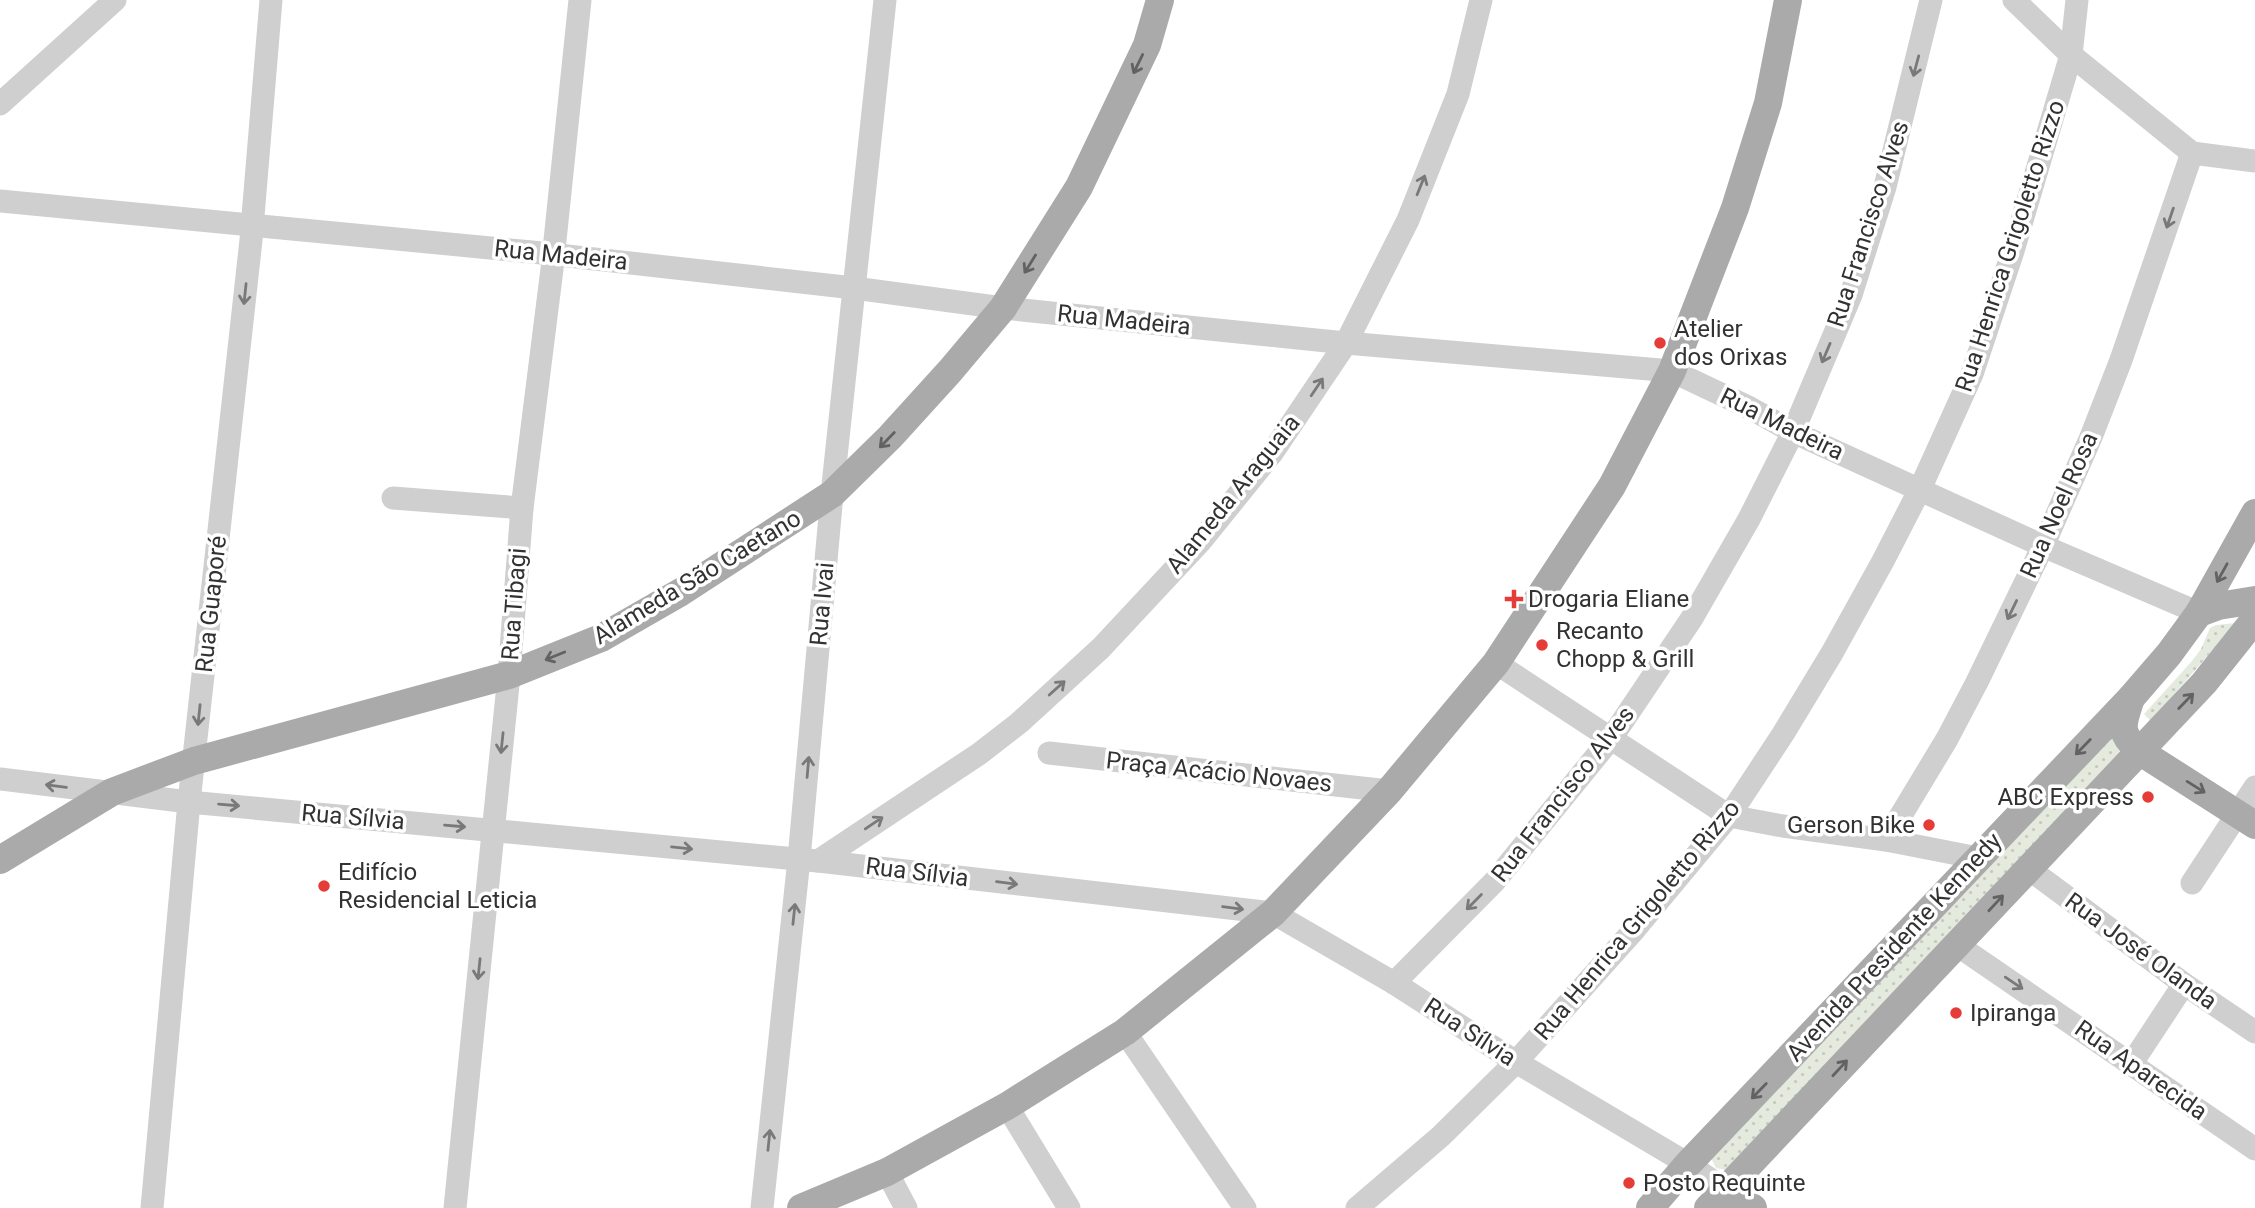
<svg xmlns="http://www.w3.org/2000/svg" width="2255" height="1208" viewBox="0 0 2255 1208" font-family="Roboto,sans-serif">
<defs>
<pattern id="green-dots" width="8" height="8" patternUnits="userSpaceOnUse" patternTransform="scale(1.75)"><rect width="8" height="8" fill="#e4ebde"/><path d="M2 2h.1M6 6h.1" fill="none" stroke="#c4cabf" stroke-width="1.8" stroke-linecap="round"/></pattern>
</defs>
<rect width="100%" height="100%" fill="#fff"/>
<!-- green -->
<g fill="url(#green-dots)">
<polygon points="2236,623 2151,721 2144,714 2192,661 2201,649 2210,628 2216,625"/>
<polygon points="2111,736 2120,752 1726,1170 1716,1168 1711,1158"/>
</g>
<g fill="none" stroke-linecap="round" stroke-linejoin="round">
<!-- minor -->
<g stroke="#cfcfcf" stroke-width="23">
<polyline points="2014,0 2071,55 2192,153 2255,161"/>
<polyline points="0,104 115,0"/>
<polyline points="0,201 532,252 854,288 1003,308 1346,343 1672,371 1750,408 1793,432 2043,546 2199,613"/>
<polyline points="393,498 522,508"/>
<polyline points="1496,663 1729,816 1783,826 1886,840 1978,858"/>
<polyline points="1049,753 1389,791"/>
<polyline points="0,779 189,802 818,861 1273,913 1394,983 1516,1062 1688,1164 1726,1190"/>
<polyline points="1886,840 1947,739 1977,682 2043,546 2091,437 2121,360 2192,153"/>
<polyline points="818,861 979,754 1019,723 1101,648 1200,542 1272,453 1346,343 1408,220 1458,94 1481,0"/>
<polyline points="2029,869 2184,984 2255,1032"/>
<polyline points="2192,883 2255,787"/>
<polyline points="1957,945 2255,1149"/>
<polyline points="1394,983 1494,882 1612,737 1692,618 1749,519 1793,432 1851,295 1885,187 1931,0"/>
<polyline points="1125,1032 1245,1208"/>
<polyline points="2132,1063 2184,984"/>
<polyline points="1007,1106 1069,1208"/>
<polyline points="887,1172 906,1208"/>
<polyline points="152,1208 189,802 251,240 271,0"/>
<polyline points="455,1208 509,675 522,508 552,269 580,0"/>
<polyline points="762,1208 799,859 832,494 885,0"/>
<polyline points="1357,1208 1441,1136 1516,1062 1635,929 1729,816 1783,734 1832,653 1883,561 1920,489 1972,374 2013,251 2071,55 2077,0"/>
</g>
<!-- major -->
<g stroke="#aaa" stroke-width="28">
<polyline points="2199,613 2218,606 2255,600"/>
<path d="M2131,698C2123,724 2117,731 2139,751L2255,825"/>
<polyline points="0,860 112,792 194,761 509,675 601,638 681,592 832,494 890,437 950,371 1003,308 1079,187 1147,45 1160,0"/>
<polyline points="1726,1190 1753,1208"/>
<polyline points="801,1208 887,1172 1007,1106 1125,1032 1273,913 1389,791 1496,663 1612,486 1672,371 1735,208 1768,103 1788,0"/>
<polyline points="1650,1208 1688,1164 2131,698 2169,654 2199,613 2255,513"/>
<polyline points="1708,1208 2204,683 2255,619"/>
</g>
</g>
<!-- one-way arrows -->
<defs><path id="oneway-shaft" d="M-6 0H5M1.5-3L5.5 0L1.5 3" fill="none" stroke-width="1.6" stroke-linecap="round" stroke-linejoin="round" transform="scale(1.75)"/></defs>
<g stroke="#626262">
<use href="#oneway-shaft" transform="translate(1138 64) rotate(116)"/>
<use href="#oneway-shaft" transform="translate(1030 264) rotate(122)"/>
<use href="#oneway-shaft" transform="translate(887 440) rotate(134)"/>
<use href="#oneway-shaft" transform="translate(2222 573) rotate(119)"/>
<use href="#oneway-shaft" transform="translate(555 656) rotate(158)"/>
<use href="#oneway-shaft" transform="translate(2186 701) rotate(-46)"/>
<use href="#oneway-shaft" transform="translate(2083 747) rotate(134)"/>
<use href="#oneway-shaft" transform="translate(2196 787) rotate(32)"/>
<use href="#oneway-shaft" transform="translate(1996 903) rotate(-47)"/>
<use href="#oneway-shaft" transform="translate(1840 1068) rotate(-47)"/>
<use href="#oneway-shaft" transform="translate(1759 1091) rotate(134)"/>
</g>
<g stroke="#797979">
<use href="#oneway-shaft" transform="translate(1916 66) rotate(105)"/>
<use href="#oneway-shaft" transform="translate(1421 185) rotate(-68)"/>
<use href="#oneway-shaft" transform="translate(2170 218) rotate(109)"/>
<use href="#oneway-shaft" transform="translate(245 294) rotate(96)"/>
<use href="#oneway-shaft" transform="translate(1826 353) rotate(113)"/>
<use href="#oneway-shaft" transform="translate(1317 387) rotate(-56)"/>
<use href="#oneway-shaft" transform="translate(2012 610) rotate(116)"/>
<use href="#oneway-shaft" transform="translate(1057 688) rotate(-42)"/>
<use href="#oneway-shaft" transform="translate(199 715) rotate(96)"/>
<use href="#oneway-shaft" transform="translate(502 743) rotate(96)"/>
<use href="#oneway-shaft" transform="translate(808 767) rotate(-85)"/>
<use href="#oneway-shaft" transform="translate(56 786) rotate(-173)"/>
<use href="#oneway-shaft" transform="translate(229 805) rotate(5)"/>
<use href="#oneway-shaft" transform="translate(874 823) rotate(-34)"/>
<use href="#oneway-shaft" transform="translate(455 826) rotate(5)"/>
<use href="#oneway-shaft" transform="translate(682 848) rotate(6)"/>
<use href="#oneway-shaft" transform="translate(1007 883) rotate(7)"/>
<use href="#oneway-shaft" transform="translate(1474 902) rotate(135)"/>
<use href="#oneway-shaft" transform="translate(1233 908) rotate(7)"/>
<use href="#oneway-shaft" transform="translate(794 914) rotate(-84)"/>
<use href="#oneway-shaft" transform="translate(479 969) rotate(96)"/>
<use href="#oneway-shaft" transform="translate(2014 983) rotate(34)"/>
<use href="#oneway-shaft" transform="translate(769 1140) rotate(-84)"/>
</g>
<!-- markers -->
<g fill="#e63c37" stroke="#fff" stroke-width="2.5">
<circle cx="1660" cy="343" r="7"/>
<path d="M1510.5 588.5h7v7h7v7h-7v7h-7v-7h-7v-7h7z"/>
<circle cx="1542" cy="645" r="7"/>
<circle cx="2148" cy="797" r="7"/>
<circle cx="1929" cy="825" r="7"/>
<circle cx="324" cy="886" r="7"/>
<circle cx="1956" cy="1013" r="7"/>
<circle cx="1629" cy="1183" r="7"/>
</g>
<g text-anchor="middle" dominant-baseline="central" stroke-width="7" stroke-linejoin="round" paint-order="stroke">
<!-- street labels -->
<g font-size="24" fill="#323232" stroke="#fff">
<text transform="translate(1868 224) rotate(-72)">Rua Francisco Alves</text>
<text transform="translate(2010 246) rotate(-72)">Rua Henrica Grigoletto Rizzo</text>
<text transform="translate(561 255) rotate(6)">Rua Madeira</text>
<text transform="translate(1124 320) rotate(6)">Rua Madeira</text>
<text transform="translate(1782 424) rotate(26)">Rua Madeira</text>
<text transform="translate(1233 494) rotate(-51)">Alameda Araguaia</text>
<text transform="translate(2059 505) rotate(-66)">Rua Noel Rosa</text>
<text transform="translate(697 577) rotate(-31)">Alameda São Caetano</text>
<text transform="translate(211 604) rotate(-84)">Rua Guaporé</text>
<text transform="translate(514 604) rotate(-86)">Rua Tibagi</text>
<text transform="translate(822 604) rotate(-85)">Rua Ivai</text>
<text transform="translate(1219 772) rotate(6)">Praça Acácio Novaes</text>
<text transform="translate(1563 794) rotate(-52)">Rua Francisco Alves</text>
<text transform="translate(353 817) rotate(5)">Rua Sílvia</text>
<text transform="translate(917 872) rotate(7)">Rua Sílvia</text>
<text transform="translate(1637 920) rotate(-50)">Rua Henrica Grigoletto Rizzo</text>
<text transform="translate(1894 947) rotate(-47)">Avenida Presidente Kennedy</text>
<text transform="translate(2141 951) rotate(36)">Rua José Olanda</text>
<text transform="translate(1470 1032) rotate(33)">Rua Sílvia</text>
<text transform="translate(2141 1070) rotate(35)">Rua Aparecida</text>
</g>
<!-- poi labels -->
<g font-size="24" fill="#323232" stroke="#fff" text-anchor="start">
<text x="1674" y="329">Atelier<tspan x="1674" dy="28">dos Orixas</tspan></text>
<text x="1528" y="599">Drogaria Eliane</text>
<text x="1556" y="631">Recanto<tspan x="1556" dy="28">Chopp &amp; Grill</tspan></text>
<text x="2134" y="797" text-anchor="end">ABC Express</text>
<text x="1915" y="825" text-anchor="end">Gerson Bike</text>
<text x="338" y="872">Edifício<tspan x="338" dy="28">Residencial Leticia</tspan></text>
<text x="1970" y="1013">Ipiranga</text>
<text x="1643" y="1183">Posto Requinte</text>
</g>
</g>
</svg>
